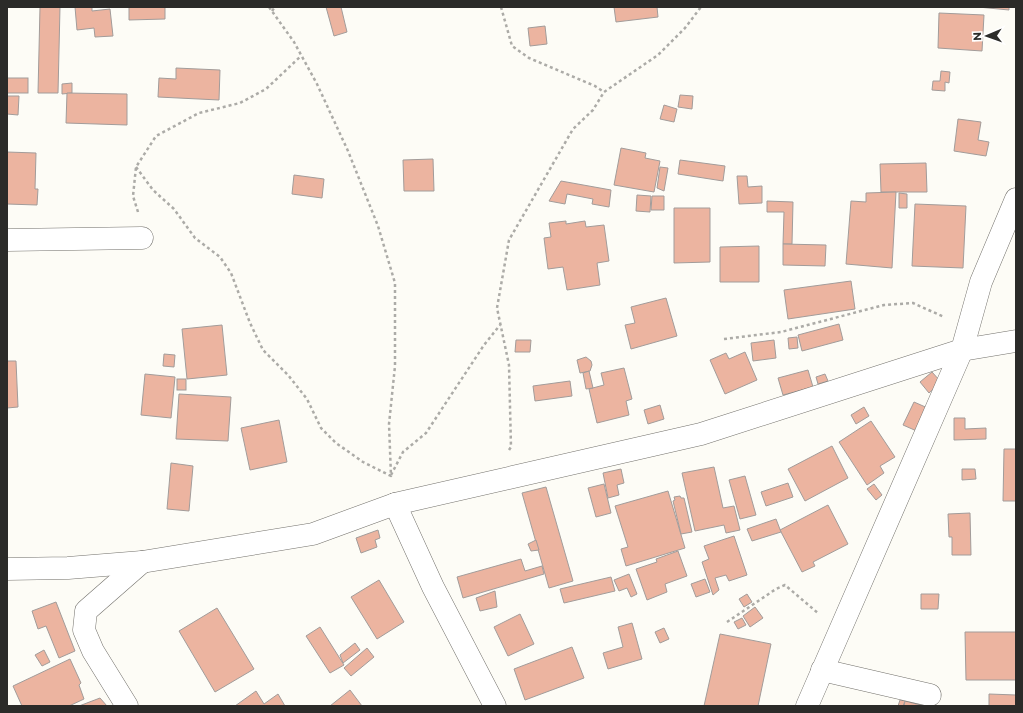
<svg xmlns="http://www.w3.org/2000/svg" width="1023" height="713" viewBox="0 0 1023 713" font-family="Montserrat,sans-serif">
<rect width="100%" height="100%" fill="#fdfcf6"/>
<!-- building -->
<g fill="#ecb4a0" stroke="#a29c9a">
<polygon points="40,7 60,7 58,93 38,93"/>
<polygon points="75,7 92,7 92,11 110,9 113,36 95,37 94,28 77,30"/>
<polygon points="129,7 165,7 165,19 129,20"/>
<polygon points="326,7 341,7 347,32 334,36"/>
<polygon points="614,7 657,7 658,17 616,22"/>
<polygon points="978,7 1009,7 1009,10"/>
<polygon points="939,13 984,15 982,51 938,48"/>
<polygon points="545,26 547,44 530,46 528,28"/>
<polygon points="176,68 220,70 219,100 158,97 159,78 176,79"/>
<polygon points="941,71 950,72 949,83 945,82 945,91 932,90 933,81 940,81"/>
<rect x="7" y="78" width="21" height="15"/>
<polygon points="72,83 72,93 62,94 62,84"/>
<polygon points="67,93 127,94 127,125 66,123"/>
<polygon points="680,95 693,96 692,109 678,107"/>
<polygon points="7,96 19,96 18,115 7,114"/>
<polygon points="664,105 677,109 674,122 660,119"/>
<polygon points="958,119 981,122 978,140 989,142 986,156 954,151"/>
<polygon points="621,148 646,153 645,158 660,161 654,192 614,185"/>
<polygon points="7,152 36,153 35,189 38,189 37,205 7,204"/>
<polygon points="433,159 434,191 404,191 403,160"/>
<polygon points="680,160 725,166 723,181 678,174"/>
<polygon points="926,163 927,192 881,192 880,164"/>
<polygon points="660,167 668,168 664,191 657,188"/>
<polygon points="294,175 324,179 322,198 292,194"/>
<polygon points="737,176 747,176 748,187 762,186 762,203 739,204"/>
<polygon points="561,181 611,190 609,207 592,204 593,199 567,194 565,204 549,201"/>
<polygon points="896,192 892,268 846,264 851,201 866,202 866,193"/>
<polygon points="899,193 907,194 907,208 899,208"/>
<polygon points="637,195 651,196 650,212 636,211"/>
<polygon points="652,196 664,196 664,210 651,210"/>
<polygon points="767,201 793,202 792,244 783,244 784,212 767,212"/>
<polygon points="915,204 966,206 963,268 912,266"/>
<polygon points="674,208 710,208 710,262 674,263"/>
<polygon points="566,221 566,224 585,221 586,227 604,225 609,261 597,263 600,285 567,290 563,267 548,269 544,238 551,237 549,223"/>
<polygon points="783,244 826,245 825,266 783,265"/>
<polygon points="759,246 759,282 720,282 720,247"/>
<polygon points="851,281 855,309 788,319 784,290"/>
<polygon points="666,298 677,336 631,349 625,325 635,323 631,307"/>
<polygon points="839,324 843,340 802,351 798,335"/>
<polygon points="222,325 227,375 187,379 182,329"/>
<polygon points="797,337 798,348 789,349 788,338"/>
<polygon points="516,340 531,340 530,352 515,352"/>
<polygon points="774,340 776,358 753,361 751,343"/>
<polygon points="745,352 757,380 725,394 710,360 726,353 729,359"/>
<polygon points="164,354 175,355 174,367 163,366"/>
<polygon points="586,357 591,361 592,365 590,371 580,373 577,360"/>
<polygon points="7,361 16,361 18,407 7,408"/>
<polygon points="624,368 632,399 626,401 629,415 597,423 589,389 604,385 601,373"/>
<polygon points="808,370 813,387 783,395 778,378"/>
<polygon points="589,371 593,388 586,389 583,373"/>
<polygon points="932,372 941,382 929,393 920,382"/>
<polygon points="145,374 175,377 171,418 141,415"/>
<polygon points="825,374 828,381 818,384 816,377"/>
<rect x="177" y="379" width="9" height="11"/>
<polygon points="570,381 572,396 535,401 533,386"/>
<polygon points="179,394 231,397 228,441 176,439"/>
<polygon points="914,402 930,409 919,432 903,425"/>
<polygon points="660,405 664,419 648,424 644,410"/>
<polygon points="864,407 869,416 856,424 851,415"/>
<polygon points="954,418 965,418 965,429 986,428 986,439 954,440"/>
<polygon points="279,420 287,462 250,470 241,428"/>
<polygon points="871,421 895,457 880,466 884,473 867,485 839,442"/>
<polygon points="832,446 848,478 805,501 788,469"/>
<polygon points="1004,449 1016,449 1016,501 1003,501"/>
<polygon points="171,463 193,466 189,511 167,509"/>
<polygon points="714,467 723,508 734,506 740,530 726,533 724,525 695,531 682,473"/>
<polygon points="621,469 624,483 617,485 619,495 608,498 603,473"/>
<polygon points="962,469 975,469 976,479 962,480"/>
<polygon points="745,476 756,515 740,519 729,480"/>
<polygon points="788,483 793,497 766,506 761,492"/>
<polygon points="604,484 611,513 596,517 588,488"/>
<polygon points="874,484 882,495 876,500 867,489"/>
<polygon points="546,487 573,581 549,588 522,493"/>
<polygon points="668,491 685,548 626,566 621,549 628,547 615,506"/>
<polygon points="680,496 681,498 684,498 692,532 681,534 673,501 675,500 674,497"/>
<polygon points="828,505 848,544 813,562 815,566 802,572 780,530"/>
<polygon points="970,513 971,555 952,555 952,537 949,537 948,514"/>
<polygon points="776,519 781,532 752,541 747,529"/>
<polygon points="378,530 380,538 375,540 377,547 361,553 356,538"/>
<polygon points="734,536 747,575 729,581 726,575 715,578 719,590 713,595 702,562 709,559 704,546"/>
<polygon points="536,540 539,550 531,551 528,544"/>
<polygon points="678,551 687,576 665,584 667,592 647,600 636,569 657,562 656,559"/>
<polygon points="521,559 525,571 542,566 544,574 463,598 457,577"/>
<polygon points="629,574 637,594 631,597 627,588 619,591 614,580"/>
<polygon points="611,577 615,591 564,603 560,589"/>
<polygon points="705,579 710,592 696,597 691,584"/>
<polygon points="379,580 404,622 377,639 351,597"/>
<polygon points="495,591 497,607 480,611 476,598"/>
<polygon points="747,594 752,602 744,607 739,599"/>
<polygon points="921,594 939,594 938,609 921,609"/>
<polygon points="56,602 75,651 59,658 46,626 38,629 32,611"/>
<polygon points="755,607 763,618 750,627 743,616"/>
<polygon points="217,608 254,669 215,692 179,631"/>
<polygon points="520,614 534,644 508,656 494,627"/>
<polygon points="742,618 746,625 738,629 734,622"/>
<polygon points="632,623 642,659 608,669 603,653 623,647 618,627"/>
<polygon points="320,627 344,665 330,673 306,636"/>
<polygon points="664,628 669,639 660,643 655,632"/>
<polygon points="965,632 1016,632 1016,680 966,680"/>
<polygon points="720,634 771,644 758,706 704,706"/>
<polygon points="355,643 360,650 343,663 340,655"/>
<polygon points="572,647 584,678 525,700 514,669"/>
<polygon points="367,648 374,657 351,676 344,668"/>
<polygon points="44,650 50,662 42,666 35,655"/>
<polygon points="70,659 81,683 79,685 84,699 69,706 22,706 13,686"/>
<polygon points="350,690 362,706 330,706"/>
<polygon points="256,691 264,704 278,694 285,706 235,706"/>
<polygon points="989,694 1016,695 1016,706 989,706"/>
<polygon points="100,698 107,706 79,706"/>
<polygon points="900,700 911,702 910,706 898,706"/>
<polygon points="905,701 926,706 903,706"/>
<polygon points="905,701 924,706 904,706"/>
</g>
<g fill="none" stroke-linecap="round" stroke-linejoin="round">
<defs>
<g id="minor">
<polyline points="7,240 142,238"/>
<polyline points="395,504 433,587 495,706"/>
<polyline points="7,569 68,568 142,562 313,534 395,504 701,434 962,350 1016,341"/>
<polyline points="822,670 930,695"/>
<polyline points="127,706 93,651 84,630 86,611 142,562"/>
<polyline points="807,706 962,350 981,282 1016,199"/>
</g>
</defs>
<!-- minor casing -->
<use href="#minor" stroke="#73716c" stroke-width="23"/>
<!-- path -->
<g stroke="#acaba7" stroke-width="2.5" stroke-dasharray="3 3" stroke-linecap="butt">
<polyline points="501,7 512,46 529,58 595,86 604,92 658,55 685,28 701,7"/>
<polyline points="272,11 275,7"/>
<polyline points="136,167 153,190 174,209 195,238 220,257 231,273 250,323 263,350 288,375 307,399 321,428 336,443 363,462 391,476 389,424 395,366 395,283 378,226 348,151 317,84 294,42 269,7"/>
<polyline points="138,212 133,196 136,167 156,136 199,113 240,103 266,89 301,56"/>
<polyline points="724,339 781,332 884,305 913,303 944,317"/>
<polyline points="509,450 511,447 509,365 497,308 509,240 573,129 593,110 604,92"/>
<polyline points="391,475 403,452 426,433 484,345 500,325"/>
<polyline points="727,622 776,589 785,585 819,614"/>
</g>
<!-- minor -->
<use href="#minor" stroke="#fff" stroke-width="22"/>
</g>
<!-- border -->
<rect width="1023" height="713" fill="none" stroke="#2b2b29" stroke-width="16"/>
<!-- north arrow -->
<g transform="translate(987 36) rotate(268)" stroke="#ffffff" stroke-width="3" paint-order="stroke">
<path d="M0-3L7 15L0 10L-7 15Z" fill="#2b2b29"/>
<text y="-6" font-size="11" font-weight="bold" text-anchor="middle" fill="#2b2b29">N</text>
</g>
</svg>
